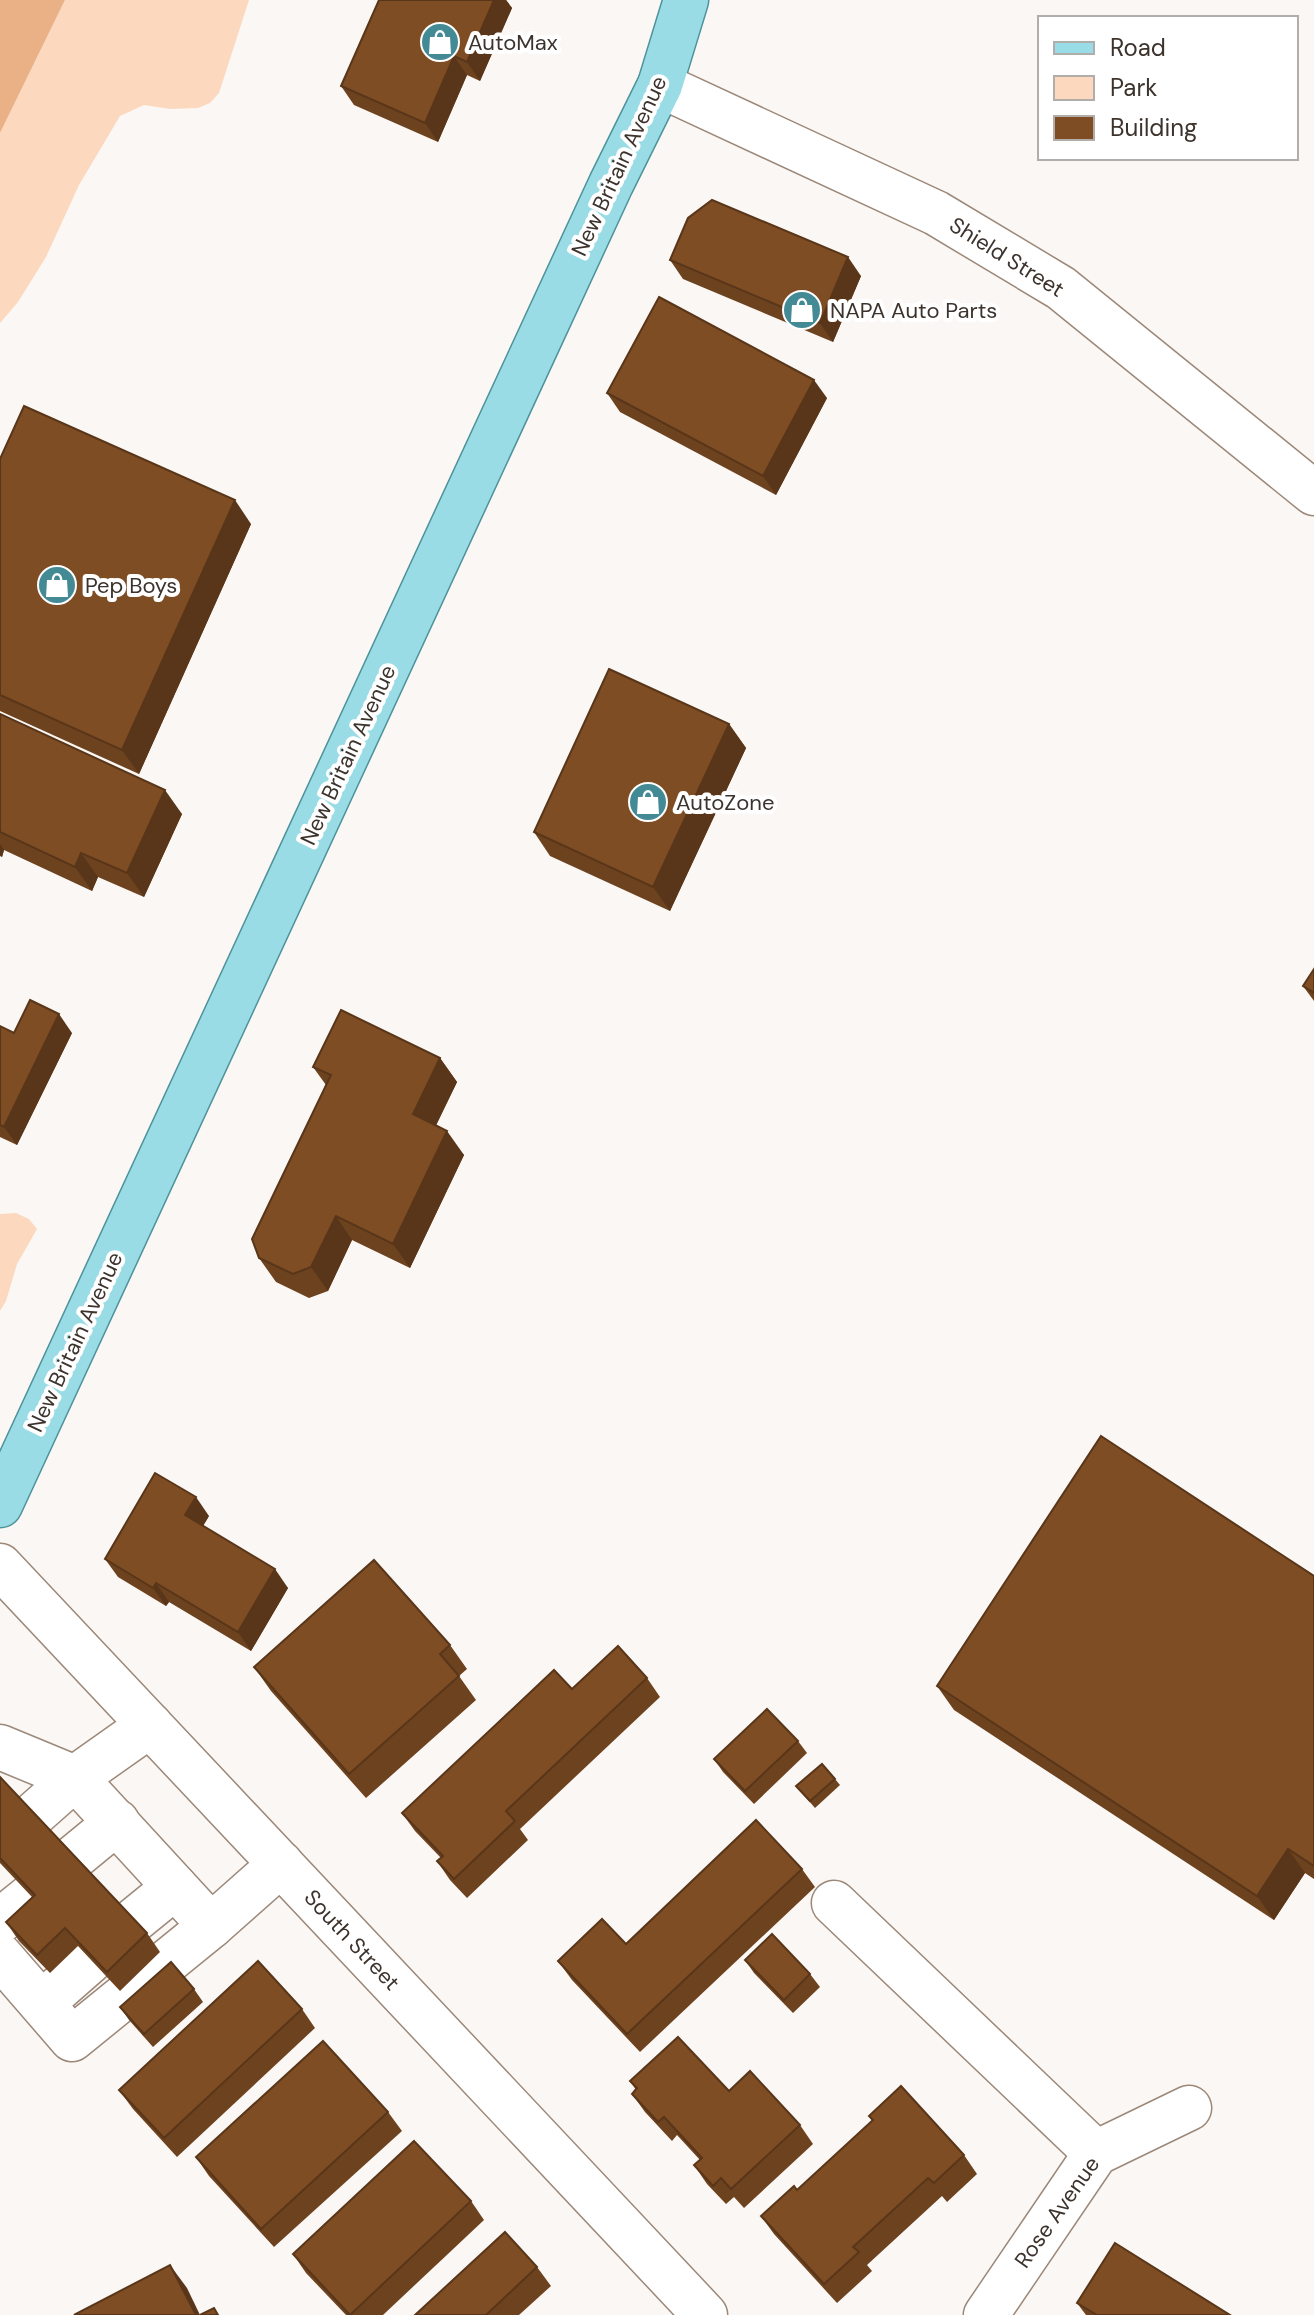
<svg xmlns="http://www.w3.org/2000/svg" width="1314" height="2315" viewBox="0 0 1314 2315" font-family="'DM Sans',sans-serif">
<rect width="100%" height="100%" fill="#fbf7f4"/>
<!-- green -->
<g fill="#fcd9be">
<polygon points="65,0 249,0 219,93 210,103 198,108 170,109 144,105 120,116 79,185 46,257 18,302 0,323 0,133"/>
<polygon points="16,1213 29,1219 37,1229 17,1264 6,1301 0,1311 0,1214"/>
</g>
<!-- water -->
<polygon fill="#eab186" points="0,0 65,0 0,133"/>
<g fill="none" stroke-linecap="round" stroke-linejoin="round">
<defs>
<g id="minor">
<polyline points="660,85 936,213 1061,288 1314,493"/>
<polyline points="0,1566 705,2315"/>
<polyline points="150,1725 75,1778 211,1926 281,1864"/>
<polyline points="0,1747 75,1778 32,1816"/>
<polyline points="72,1859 117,1822"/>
<polyline points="834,1903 1096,2153"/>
<polyline points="0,1921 31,1896"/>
<polyline points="132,1922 175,1887"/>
<polyline points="0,1956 72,2039 211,1926"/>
<polyline points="42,2003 91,1960"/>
<polyline points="986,2315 1096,2153 1189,2108"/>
</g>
<polyline id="major" points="0,1505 611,184 660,85 686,0"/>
</defs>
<!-- minor casing -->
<use href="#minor" stroke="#9c8879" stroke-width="47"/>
<!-- major casing -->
<use href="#major" stroke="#4d929a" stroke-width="47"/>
<!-- minor -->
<use href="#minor" stroke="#fff" stroke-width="44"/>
<!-- major -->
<use href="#major" stroke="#9adce5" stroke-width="44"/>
</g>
<!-- wall -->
<g fill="#6d421f">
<polygon points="379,0 506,0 512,8 480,81 467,75 438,142 354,105 341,86"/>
<polygon points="670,260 861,276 833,342 683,279"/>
<polygon points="607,393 827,398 776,495 620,412"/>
<polygon points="0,459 251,524 139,774 0,711"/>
<polygon points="0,714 182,814 144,897 98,877 92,891 4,850 2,857 0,856"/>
<polygon points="729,724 746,748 670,911 550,856 534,832"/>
<polygon points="1314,969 1314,1001 1303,986"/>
<polygon points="0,1026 14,1033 72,1033 17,1145 0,1137"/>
<polygon points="440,1058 457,1082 436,1125 464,1155 410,1268 352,1240 328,1291 309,1298 276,1282 259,1258 326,1085 313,1067"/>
<polygon points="209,1516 203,1526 288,1588 251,1651 169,1602 166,1606 118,1577 105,1559"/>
<polygon points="1314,1576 1314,1879 1305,1873 1274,1920 954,1710 937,1686"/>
<polygon points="450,1645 467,1669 459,1676 476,1700 366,1798 271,1691 254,1667"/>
<polygon points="647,1678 660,1697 520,1829 528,1840 467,1898 450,1880 437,1861 441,1858 415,1831 402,1813 572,1689"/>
<polygon points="798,1741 807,1753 754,1804 723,1772 714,1759"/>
<polygon points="0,1777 147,1933 160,1952 120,1991 78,1946 50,1973 19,1941 6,1922 32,1897 0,1863"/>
<polygon points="835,1779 840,1785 815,1808 796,1786"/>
<polygon points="802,1869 815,1887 640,2052 572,1980 558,1961 626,1944"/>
<polygon points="745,1960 810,1974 820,1987 793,2013 754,1973"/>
<polygon points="194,1989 203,2002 153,2047 129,2020 120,2007"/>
<polygon points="302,2009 315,2028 177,2157 133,2109 119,2090"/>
<polygon points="630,2081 729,2091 800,2125 813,2144 744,2208 734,2197 726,2204 707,2184 694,2165 700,2160 677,2135 672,2141 645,2112 632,2094 636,2090"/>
<polygon points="388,2112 402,2131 274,2247 209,2176 196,2157"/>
<polygon points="869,2116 964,2155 977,2174 947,2202 942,2196 867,2265 872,2271 837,2303 774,2234 761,2216 797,2190 872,2121"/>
<polygon points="471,2201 484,2220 383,2315 346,2315 306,2273 293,2254"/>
<polygon points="537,2267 551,2286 519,2315 415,2315"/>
<polygon points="1077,2303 1230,2315 1086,2315"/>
</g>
<!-- shaded-wall -->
<g fill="#593619">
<polygon points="494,0 506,0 512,8 480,81 467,62"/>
<polygon points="454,56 467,75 438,142 425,123"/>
<polygon points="848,257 861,276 833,342 820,323"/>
<polygon points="814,380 827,398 776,495 763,476"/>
<polygon points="235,500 251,524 139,774 122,750"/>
<polygon points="729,724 746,748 670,911 653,887"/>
<polygon points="165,790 182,814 144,897 127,873"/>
<polygon points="0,844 4,850 2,857 0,855"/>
<polygon points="81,853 98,877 92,891 75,867"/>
<polygon points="59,1014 72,1033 17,1145 4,1127"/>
<polygon points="440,1058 457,1082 430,1138 413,1114"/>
<polygon points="447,1131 464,1155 410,1268 393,1244"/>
<polygon points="336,1216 352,1240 328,1291 311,1267"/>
<polygon points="196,1497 209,1516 198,1534 185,1515"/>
<polygon points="275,1569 288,1588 251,1651 238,1632"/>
<polygon points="156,1583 169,1602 166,1606 153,1588"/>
<polygon points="1288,1849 1305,1873 1274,1920 1257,1896"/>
<polygon points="170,2265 187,2288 200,2315 196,2315"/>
</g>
<!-- building -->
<g fill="#7f4d24" stroke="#593619" stroke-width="2">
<polygon points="379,0 494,0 467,62 454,56 425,123 341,86"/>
<polygon points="712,200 848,257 820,323 670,260 688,218"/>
<polygon points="659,297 814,380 763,476 607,393"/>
<polygon points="24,406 235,500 122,750 0,695 0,459"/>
<polygon points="609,669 729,724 653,887 534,832"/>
<polygon points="0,714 165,790 127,873 81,853 75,867 0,832"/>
<polygon points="1314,969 1314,993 1303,986"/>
<polygon points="30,1000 59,1014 4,1127 0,1125 0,1026 14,1033"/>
<polygon points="341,1010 440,1058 413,1114 447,1131 393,1244 336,1216 311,1267 293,1274 259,1258 252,1239 331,1075 313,1067"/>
<polygon points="1101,1436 1314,1576 1314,1866 1288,1849 1257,1896 937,1686"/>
<polygon points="155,1473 196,1497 185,1515 275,1569 238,1632 156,1583 153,1588 105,1559"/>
<polygon points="374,1560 450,1645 440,1654 459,1676 349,1774 254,1667"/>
<polygon points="618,1646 647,1678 506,1811 515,1821 454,1879 437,1861 443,1856 402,1813 554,1670 572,1689"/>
<polygon points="767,1709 798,1741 745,1791 714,1759"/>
<polygon points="822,1764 835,1779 810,1801 796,1786"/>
<polygon points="0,1777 147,1933 107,1972 65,1928 37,1955 6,1922 35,1895 0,1858"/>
<polygon points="756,1820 802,1869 627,2034 558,1961 602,1919 626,1944"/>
<polygon points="772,1934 810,1974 784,2000 745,1960"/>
<polygon points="258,1961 302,2009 164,2138 119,2090"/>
<polygon points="171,1962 194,1989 144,2034 120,2007"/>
<polygon points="678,2037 729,2091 750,2071 800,2125 731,2189 721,2178 713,2186 694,2165 702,2158 664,2117 658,2122 632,2094 637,2088 630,2081"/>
<polygon points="323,2041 388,2112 261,2229 196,2157"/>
<polygon points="901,2086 964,2155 934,2183 928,2178 853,2247 859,2252 824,2284 761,2216 794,2186 797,2190 873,2120 869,2116"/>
<polygon points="414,2141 471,2201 350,2315 293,2254"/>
<polygon points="505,2232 537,2267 486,2315 415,2315"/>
<polygon points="1115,2243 1230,2315 1097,2315 1077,2303"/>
<polygon points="170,2265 196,2315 74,2315"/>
<polygon points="214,2308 218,2315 200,2315"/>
</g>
<!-- icons -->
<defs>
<symbol id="shop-disc" viewBox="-11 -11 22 22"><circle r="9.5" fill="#438a94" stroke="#fff"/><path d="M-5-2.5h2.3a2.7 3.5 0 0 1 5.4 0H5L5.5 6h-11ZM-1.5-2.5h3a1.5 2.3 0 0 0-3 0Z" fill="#fff"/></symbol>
</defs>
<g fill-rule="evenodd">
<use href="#shop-disc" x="418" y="20" width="44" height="44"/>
<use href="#shop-disc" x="780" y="288" width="44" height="44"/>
<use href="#shop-disc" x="35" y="563" width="44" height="44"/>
<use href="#shop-disc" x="626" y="780" width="44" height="44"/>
</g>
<g text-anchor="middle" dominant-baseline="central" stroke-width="8" stroke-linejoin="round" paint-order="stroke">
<!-- poi labels -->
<g font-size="22" fill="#3c332d" stroke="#fff" text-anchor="start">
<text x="468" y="42">AutoMax</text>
<text x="830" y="310">NAPA Auto Parts</text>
<text x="85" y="585">Pep Boys</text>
<text x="676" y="802">AutoZone</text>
</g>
<!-- street labels -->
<g font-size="22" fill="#3c332d" stroke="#fff">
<text transform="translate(619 166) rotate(-65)">New Britain Avenue</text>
<text transform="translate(1007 257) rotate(32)">Shield Street</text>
<text transform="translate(348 755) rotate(-65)">New Britain Avenue</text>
<text transform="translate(75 1342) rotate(-65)">New Britain Avenue</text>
<text transform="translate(352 1940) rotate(47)">South Street</text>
<text transform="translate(1057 2212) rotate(-55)">Rose Avenue</text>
</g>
</g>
<!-- legend -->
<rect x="1038" y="16" width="260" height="144" fill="#ffffff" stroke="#b1adab" stroke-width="2"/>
<rect x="1054" y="42" width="40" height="12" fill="#9adce5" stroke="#b1adab" stroke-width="2"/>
<text x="1110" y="56" font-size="24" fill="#3c332d">Road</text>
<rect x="1054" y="76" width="40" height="24" fill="#fcd9be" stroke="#b1adab" stroke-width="2"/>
<text x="1110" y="96" font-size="24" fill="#3c332d">Park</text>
<rect x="1054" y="116" width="40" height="24" fill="#7f4d24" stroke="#b1adab" stroke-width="2"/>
<text x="1110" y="136" font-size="24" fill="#3c332d">Building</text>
</svg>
